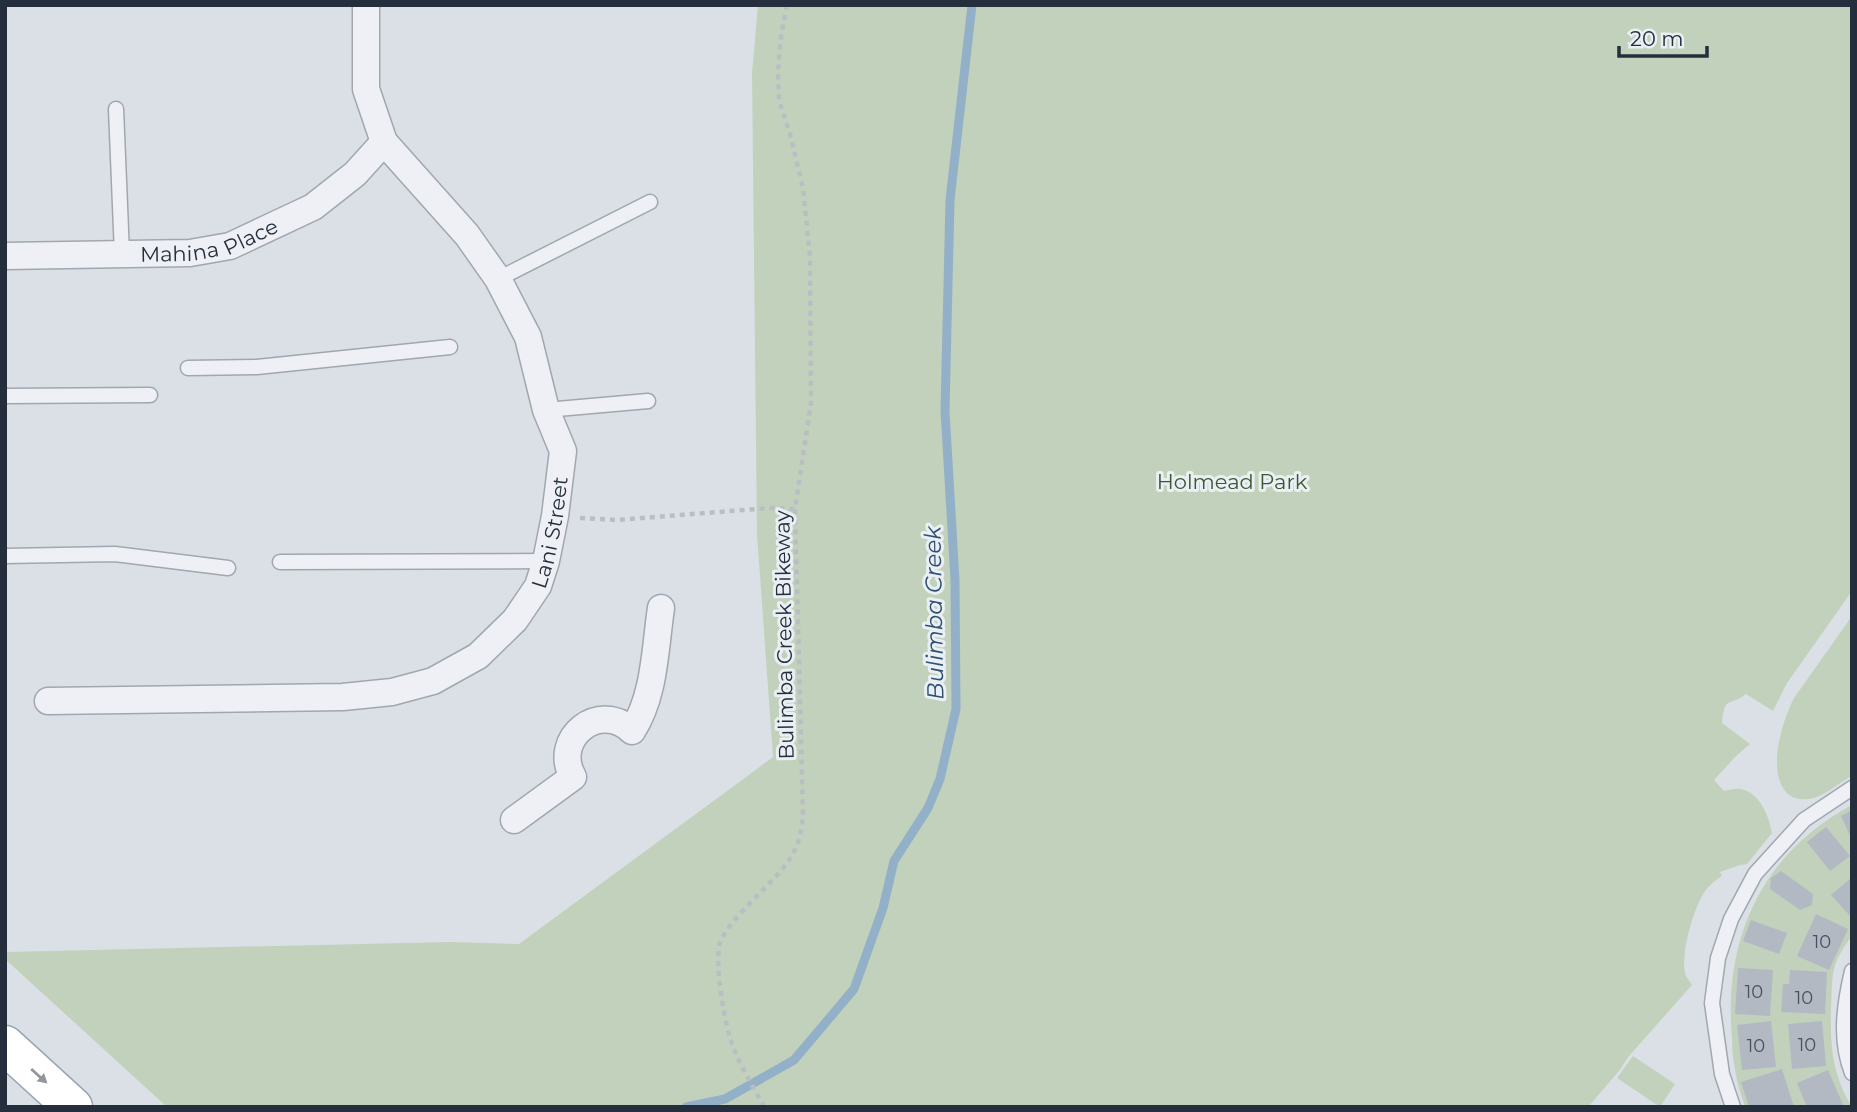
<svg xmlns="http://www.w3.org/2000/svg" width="1857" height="1112" viewBox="0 0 1857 1112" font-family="Montserrat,sans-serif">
<rect width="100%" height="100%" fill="#dbe0e6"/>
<!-- green -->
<g fill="#c2d1bb">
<path d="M758,5H1852V591L1787,683L1773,711L1746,694C1728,708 1725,694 1722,723L1750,744L1735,757L1714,780L1724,791C1730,790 1735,788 1741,789C1760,793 1769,816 1772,833L1747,864L1740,865L1720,872L1722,876C1715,880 1710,885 1705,891C1694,907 1679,957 1686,976C1688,979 1690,982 1692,985L1629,1056L1619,1071L1588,1107H167L5,959V952L450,942L519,944L773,757L757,534L752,73Z"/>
<path d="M1852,616V776C1838,783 1824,797 1809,799C1802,800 1794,799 1789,795C1765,774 1782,722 1794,698Z"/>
<path d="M1852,805V936C1845,945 1837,957 1834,969C1831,982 1832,995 1831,1007C1830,1044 1832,1075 1852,1107H1745C1741,1095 1737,1083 1735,1070C1733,1060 1732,1049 1732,1038C1723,939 1762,853 1852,805Z"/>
<polygon points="1633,1056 1675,1084 1660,1107 1617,1078"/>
</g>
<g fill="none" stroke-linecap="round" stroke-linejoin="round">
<!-- stream -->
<polyline stroke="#93b0c9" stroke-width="9" points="686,1107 725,1099 794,1060 854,989 883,908 894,861 928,808 940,779 956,709 955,580 945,411 950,200 972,5"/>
</g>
<!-- building -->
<g fill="#b2b9c3">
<polygon points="1852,810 1852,840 1841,816"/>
<polygon points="1826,827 1850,856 1830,871 1807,842"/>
<polygon points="1781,871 1813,894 1812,905 1800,910 1770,889 1771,878"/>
<polygon points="1852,877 1852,918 1831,895"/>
<polygon points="1816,914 1848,929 1829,970 1797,956"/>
<polygon points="1751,920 1787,933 1779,954 1743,941"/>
<polygon points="1738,968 1773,970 1770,1016 1735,1014"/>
<polygon points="1790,970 1827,972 1825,1014 1781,1012 1783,984 1789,984"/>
<polygon points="1771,1021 1776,1067 1742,1070 1737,1025"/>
<polygon points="1822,1021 1826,1066 1792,1069 1788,1024"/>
<polygon points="1782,1069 1794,1107 1749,1107 1741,1082"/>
<polygon points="1828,1070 1844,1107 1807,1107 1797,1083"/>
</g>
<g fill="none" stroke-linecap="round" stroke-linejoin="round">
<defs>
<g id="lane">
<polyline points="116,109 122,254"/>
<polyline points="498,279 650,202"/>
<polyline points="188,368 257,367 450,347"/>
<polyline points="5,396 150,395"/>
<polyline points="546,410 648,401"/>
<polyline points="5,556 115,554 228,568"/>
<polyline points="280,562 546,561"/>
<path d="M1852,971C1844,1005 1839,1040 1852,1073"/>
<polyline points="1733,1107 1722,1074 1712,1003 1718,958 1731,919 1755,874 1804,820 1852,788"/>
</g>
<g id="street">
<path id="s1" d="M5,256L190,253L230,246L313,207L355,174L384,142"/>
<path id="s2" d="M48,701L343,697L392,692L433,681L478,656L515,620L538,586L546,561L555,516L563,451L546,410L528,337L498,279L467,235L384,142L366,89V5"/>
<path d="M514,820L573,777C551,738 600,700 632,731C655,696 655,648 661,608"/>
</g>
<polyline id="primary" points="5,1045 73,1107"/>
</defs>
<!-- lane casing -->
<use href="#lane" stroke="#a0a7b0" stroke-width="17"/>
<!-- street casing -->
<use href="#street" stroke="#a0a7b0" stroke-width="29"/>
<!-- primary casing -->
<use href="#primary" stroke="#9aa5b3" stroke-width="41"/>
<!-- path -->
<g stroke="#b9bec5" stroke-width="4.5" stroke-dasharray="5 5" stroke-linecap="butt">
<polyline points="580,518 617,520 769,508 795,509"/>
<path d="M764,1107C754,1088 742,1069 734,1049C725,1029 714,964 720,943C725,928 749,904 760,893C786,866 800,854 803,815L795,509L811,403L810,256L803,188L790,134L779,100L778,71L781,37L787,5"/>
</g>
<!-- lane -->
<use href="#lane" stroke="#eef0f5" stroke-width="14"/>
<!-- street -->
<use href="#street" stroke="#eef0f5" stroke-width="26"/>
<!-- primary -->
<use href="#primary" stroke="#fff" stroke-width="38"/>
</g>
<!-- one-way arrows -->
<defs><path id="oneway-solid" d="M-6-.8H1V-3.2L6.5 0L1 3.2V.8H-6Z" transform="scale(1.75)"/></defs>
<use fill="#92969e" href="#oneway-solid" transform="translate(39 1076) rotate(42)"/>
<g text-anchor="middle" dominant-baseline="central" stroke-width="6" stroke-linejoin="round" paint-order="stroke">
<!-- number labels -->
<g font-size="18" fill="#48515e">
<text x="1822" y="942">10</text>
<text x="1754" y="992">10</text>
<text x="1804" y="998">10</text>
<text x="1807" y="1045">10</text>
<text x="1756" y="1046">10</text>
</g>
<!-- street labels -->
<g font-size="21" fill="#242e3d" stroke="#eaeff4">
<text stroke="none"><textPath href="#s1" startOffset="206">Mahina Place</textPath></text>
<text stroke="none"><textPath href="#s2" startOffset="586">Lani Street</textPath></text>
<text transform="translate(784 635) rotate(-91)">Bulimba Creek Bikeway</text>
</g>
<!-- park labels -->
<g font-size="21" fill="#3b5931" stroke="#eaeff4">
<text x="1232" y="481">Holmead Park</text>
</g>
<!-- water labels -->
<g font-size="23" font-style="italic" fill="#2d4f73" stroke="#eaeff4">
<text transform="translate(934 613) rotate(-91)">Bulimba Creek</text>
</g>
</g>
<!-- border -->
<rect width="1857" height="1112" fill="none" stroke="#242e3d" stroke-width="14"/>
<!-- scale -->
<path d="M1619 46v10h88v-10" fill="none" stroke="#242e3d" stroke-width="3.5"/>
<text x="1630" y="46" font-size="21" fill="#242e3d" stroke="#eaeff4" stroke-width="5" paint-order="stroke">20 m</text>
</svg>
